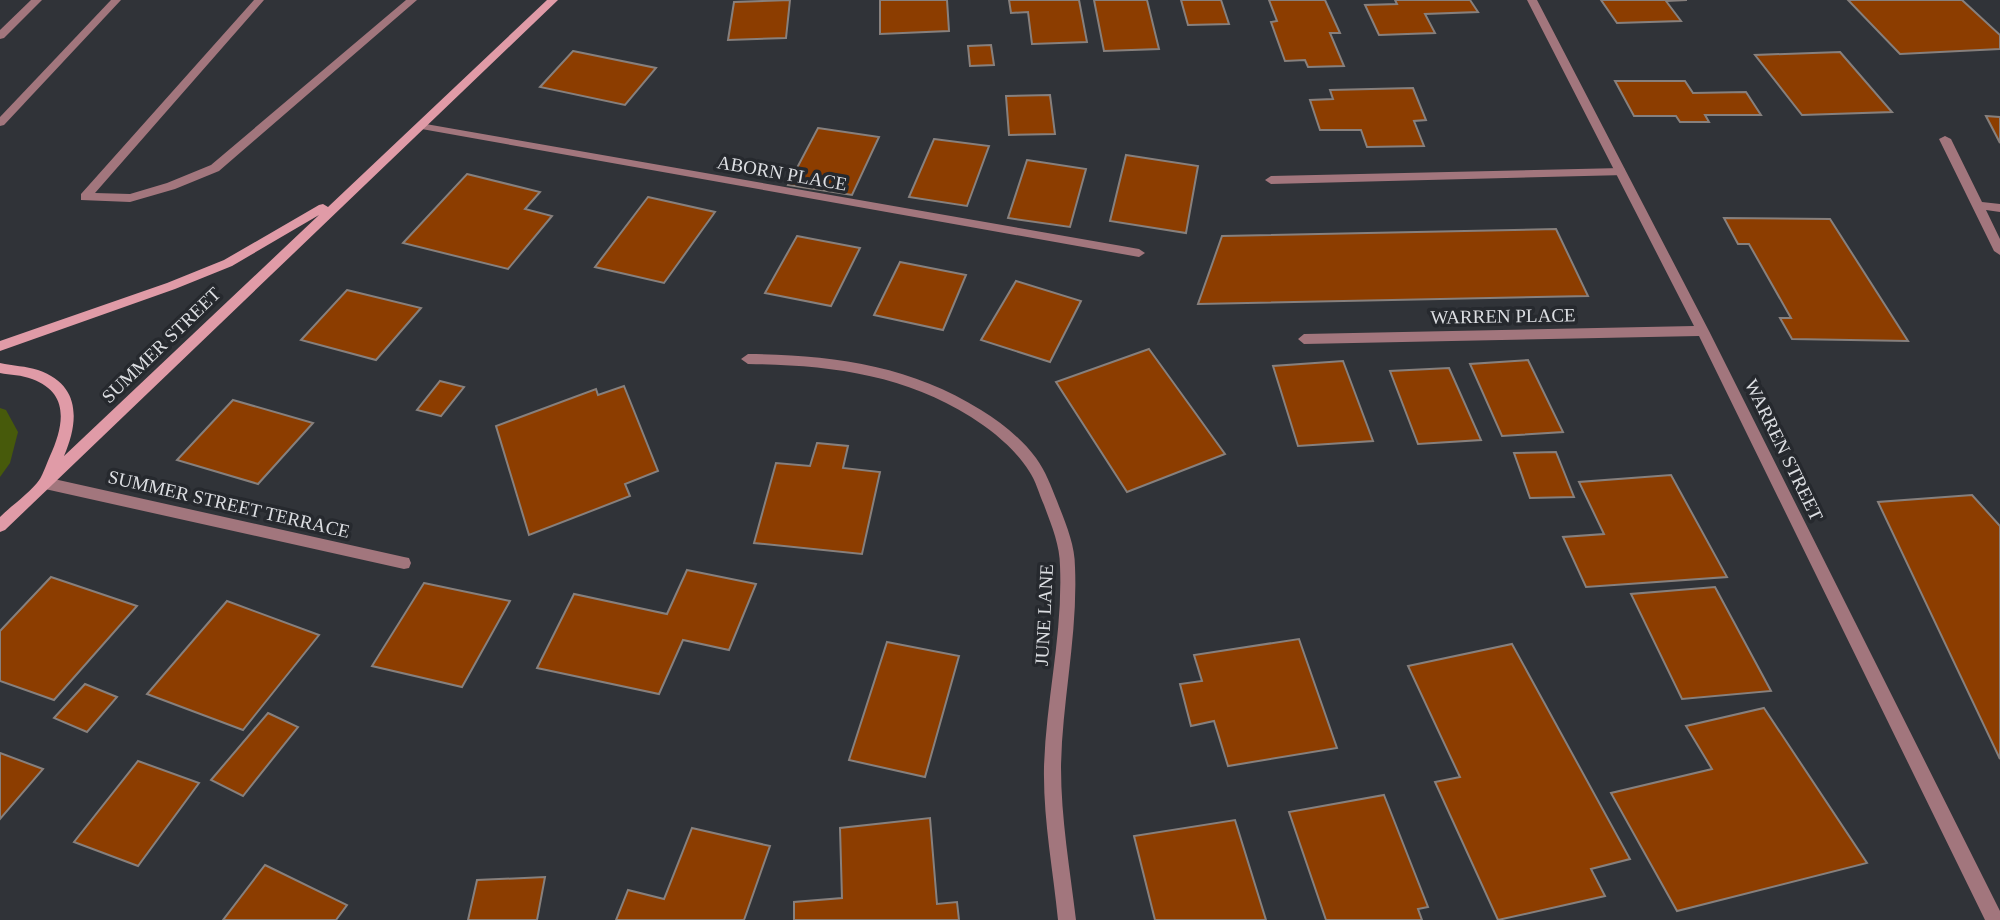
<svg xmlns="http://www.w3.org/2000/svg" width="2000" height="920" viewBox="0 0 2000 920" font-family="Georgia,serif">
<rect width="100%" height="100%" fill="#303338"/>
<!-- green -->
<polygon fill="#475a0b" points="0,408 6,410 18,432 10,463 0,477"/>
<!-- building -->
<g fill="#8c3d00" stroke="#87807d" stroke-width="2">
<polygon points="790,0 786,38 728,40 734,2"/>
<polygon points="880,0 947,0 949,31 880,34"/>
<polygon points="1009,0 1079,0 1087,42 1032,44 1028,12 1011,13"/>
<polygon points="1094,0 1147,0 1159,49 1104,51"/>
<polygon points="1181,0 1221,0 1229,24 1188,25"/>
<polygon points="1269,0 1325,0 1340,33 1330,33 1344,66 1308,67 1305,60 1285,61 1271,22 1277,21"/>
<polygon points="1395,0 1470,0 1478,12 1425,14 1435,33 1379,35 1365,5 1397,4"/>
<polygon points="1601,0 1687,0 1666,1 1681,21 1617,23"/>
<polygon points="1848,0 1962,0 2000,35 2000,49 1900,54"/>
<polygon points="991,45 994,65 970,66 968,46"/>
<polygon points="573,51 656,68 625,105 540,87"/>
<polygon points="1840,52 1892,112 1802,115 1755,55"/>
<polygon points="1615,81 1685,81 1693,93 1746,92 1761,115 1705,115 1709,122 1680,122 1676,116 1634,116"/>
<polygon points="1413,88 1426,120 1414,121 1424,146 1367,147 1361,130 1320,130 1310,100 1333,99 1330,90"/>
<polygon points="1050,95 1055,134 1009,135 1006,96"/>
<polygon points="1986,116 2000,117 2000,143"/>
<polygon points="818,128 879,137 852,195 788,185"/>
<polygon points="934,139 989,146 967,206 909,197"/>
<polygon points="1126,155 1198,166 1186,233 1110,221"/>
<polygon points="1027,160 1086,169 1070,227 1008,218"/>
<polygon points="467,174 540,192 525,209 552,216 508,269 403,243"/>
<polygon points="648,197 715,212 664,283 595,267"/>
<polygon points="1724,218 1830,219 1908,341 1792,339 1780,318 1791,318 1749,244 1738,244"/>
<polygon points="1556,229 1588,296 1198,304 1222,236"/>
<polygon points="797,236 860,248 831,306 765,293"/>
<polygon points="900,262 966,275 943,330 874,315"/>
<polygon points="1016,281 1081,301 1050,362 981,340"/>
<polygon points="347,290 421,308 376,360 301,340"/>
<polygon points="1149,349 1225,454 1127,492 1056,382"/>
<polygon points="1528,360 1563,432 1502,436 1470,364"/>
<polygon points="1343,361 1373,441 1298,446 1273,366"/>
<polygon points="1449,368 1481,440 1418,444 1390,371"/>
<polygon points="440,381 464,387 441,416 417,410"/>
<polygon points="624,386 658,471 625,484 630,496 529,535 496,426 596,389 598,395"/>
<polygon points="233,400 313,423 258,484 177,460"/>
<polygon points="817,443 848,446 843,468 880,472 862,554 754,543 776,463 810,466"/>
<polygon points="1556,452 1574,497 1530,498 1514,453"/>
<polygon points="1671,475 1727,577 1586,587 1563,537 1604,534 1579,482"/>
<polygon points="1972,495 2000,526 2000,759 1878,502"/>
<polygon points="687,570 756,584 729,650 683,640 659,694 537,668 574,594 667,614"/>
<polygon points="51,577 137,606 54,700 0,681 0,631"/>
<polygon points="424,583 510,601 462,687 372,666"/>
<polygon points="1715,587 1771,691 1682,699 1631,594"/>
<polygon points="227,601 319,635 243,730 147,694"/>
<polygon points="1299,639 1337,748 1228,766 1214,721 1191,726 1180,684 1202,681 1194,655"/>
<polygon points="887,642 959,656 925,777 849,760"/>
<polygon points="1512,644 1630,859 1591,869 1605,896 1498,920 1435,782 1460,777 1408,666"/>
<polygon points="85,684 117,697 87,732 54,718"/>
<polygon points="1764,708 1867,863 1677,911 1611,793 1712,769 1686,726"/>
<polygon points="268,713 298,727 243,796 211,780"/>
<polygon points="0,753 43,769 0,819"/>
<polygon points="138,761 199,783 138,866 74,842"/>
<polygon points="1384,795 1428,907 1418,909 1422,920 1326,920 1289,812"/>
<polygon points="930,818 937,904 957,902 959,920 794,920 794,902 842,898 840,828"/>
<polygon points="1235,820 1266,920 1155,920 1134,836"/>
<polygon points="692,828 770,846 744,920 616,920 628,890 664,899"/>
<polygon points="265,865 347,905 336,920 223,920"/>
<polygon points="545,877 537,920 468,920 477,880"/>
</g>
<g fill="none" stroke-linecap="round" stroke-linejoin="round">
<!-- service -->
<g fill="#a2767d" fill-rule="evenodd">
<polygon points="254,0 264,0 95,193 130,194 167,183 211,165 406,0 417,0 219,171 175,189 130,202 81,200 81,194"/>
<polygon points="1945,136 1951,139 1982,202 2000,204 2000,212 1986,210 2000,239 2000,255 1994,251 1939,139"/>
<polygon points="1621,168 1625,169 1625,175 1271,184 1265,180 1271,176"/>
</g>
<!-- minor -->
<g fill="#a2767d" fill-rule="evenodd">
<polygon points="1527,0 1537,0 1709,331 2000,911 2000,920 1985,920 1699,336 1304,344 1298,339 1304,334 1694,326"/>
<polygon points="420,123 1139,249 1145,253 1139,257 416,128 415,126"/>
<path d="M748,354C831,355 910,365 981,410C1002,423 1022,439 1036,458C1046,472 1051,486 1057,501C1065,522 1075,544 1075,567C1078,634 1062,701 1061,767C1061,819 1070,869 1076,920H1058C1053,869 1043,819 1044,767C1046,700 1063,633 1060,566C1060,545 1051,524 1044,505C1039,494 1036,481 1029,471C1015,449 993,431 971,417C903,374 828,365 748,364L741,359Z"/>
<polygon points="45,477 404,557 409,558 411,563 409,568 404,569 45,489 40,487 38,483 40,479"/>
</g>
<!-- tertiary -->
<g fill="#a2767d" fill-rule="evenodd">
<polygon points="31,0 42,0 4,38 0,39 0,30"/>
<polygon points="111,0 121,0 4,125 0,126 0,117"/>
</g>
<!-- secondary -->
<path fill="#e09ba7" fill-rule="evenodd" d="M547,0H558L5,530L0,532V517C12,505 30,493 40,479C43,474 47,463 50,456C64,425 70,393 32,379C22,375 10,375 0,373V363C13,366 26,366 38,370C81,385 79,421 64,456L319,215L232,266L175,289L0,351V341L167,283L224,260L319,205L323,204L328,207Z"/>
</g>
<g text-anchor="middle" dominant-baseline="central" stroke-width="7" stroke-linejoin="round" paint-order="stroke">
<!-- street labels -->
<g font-size="19" fill="#dcdee2" stroke="#26292e">
<text transform="translate(782 173) rotate(10)">ABORN PLACE</text>
<text transform="translate(1503 316) rotate(-1)">WARREN PLACE</text>
<text transform="translate(161 345) rotate(-44)">SUMMER STREET</text>
<text transform="translate(1784 450) rotate(64)">WARREN STREET</text>
<text transform="translate(229 504) rotate(13)">SUMMER STREET TERRACE</text>
<text transform="translate(1044 615) rotate(-87)">JUNE LANE</text>
</g>
</g>
</svg>
